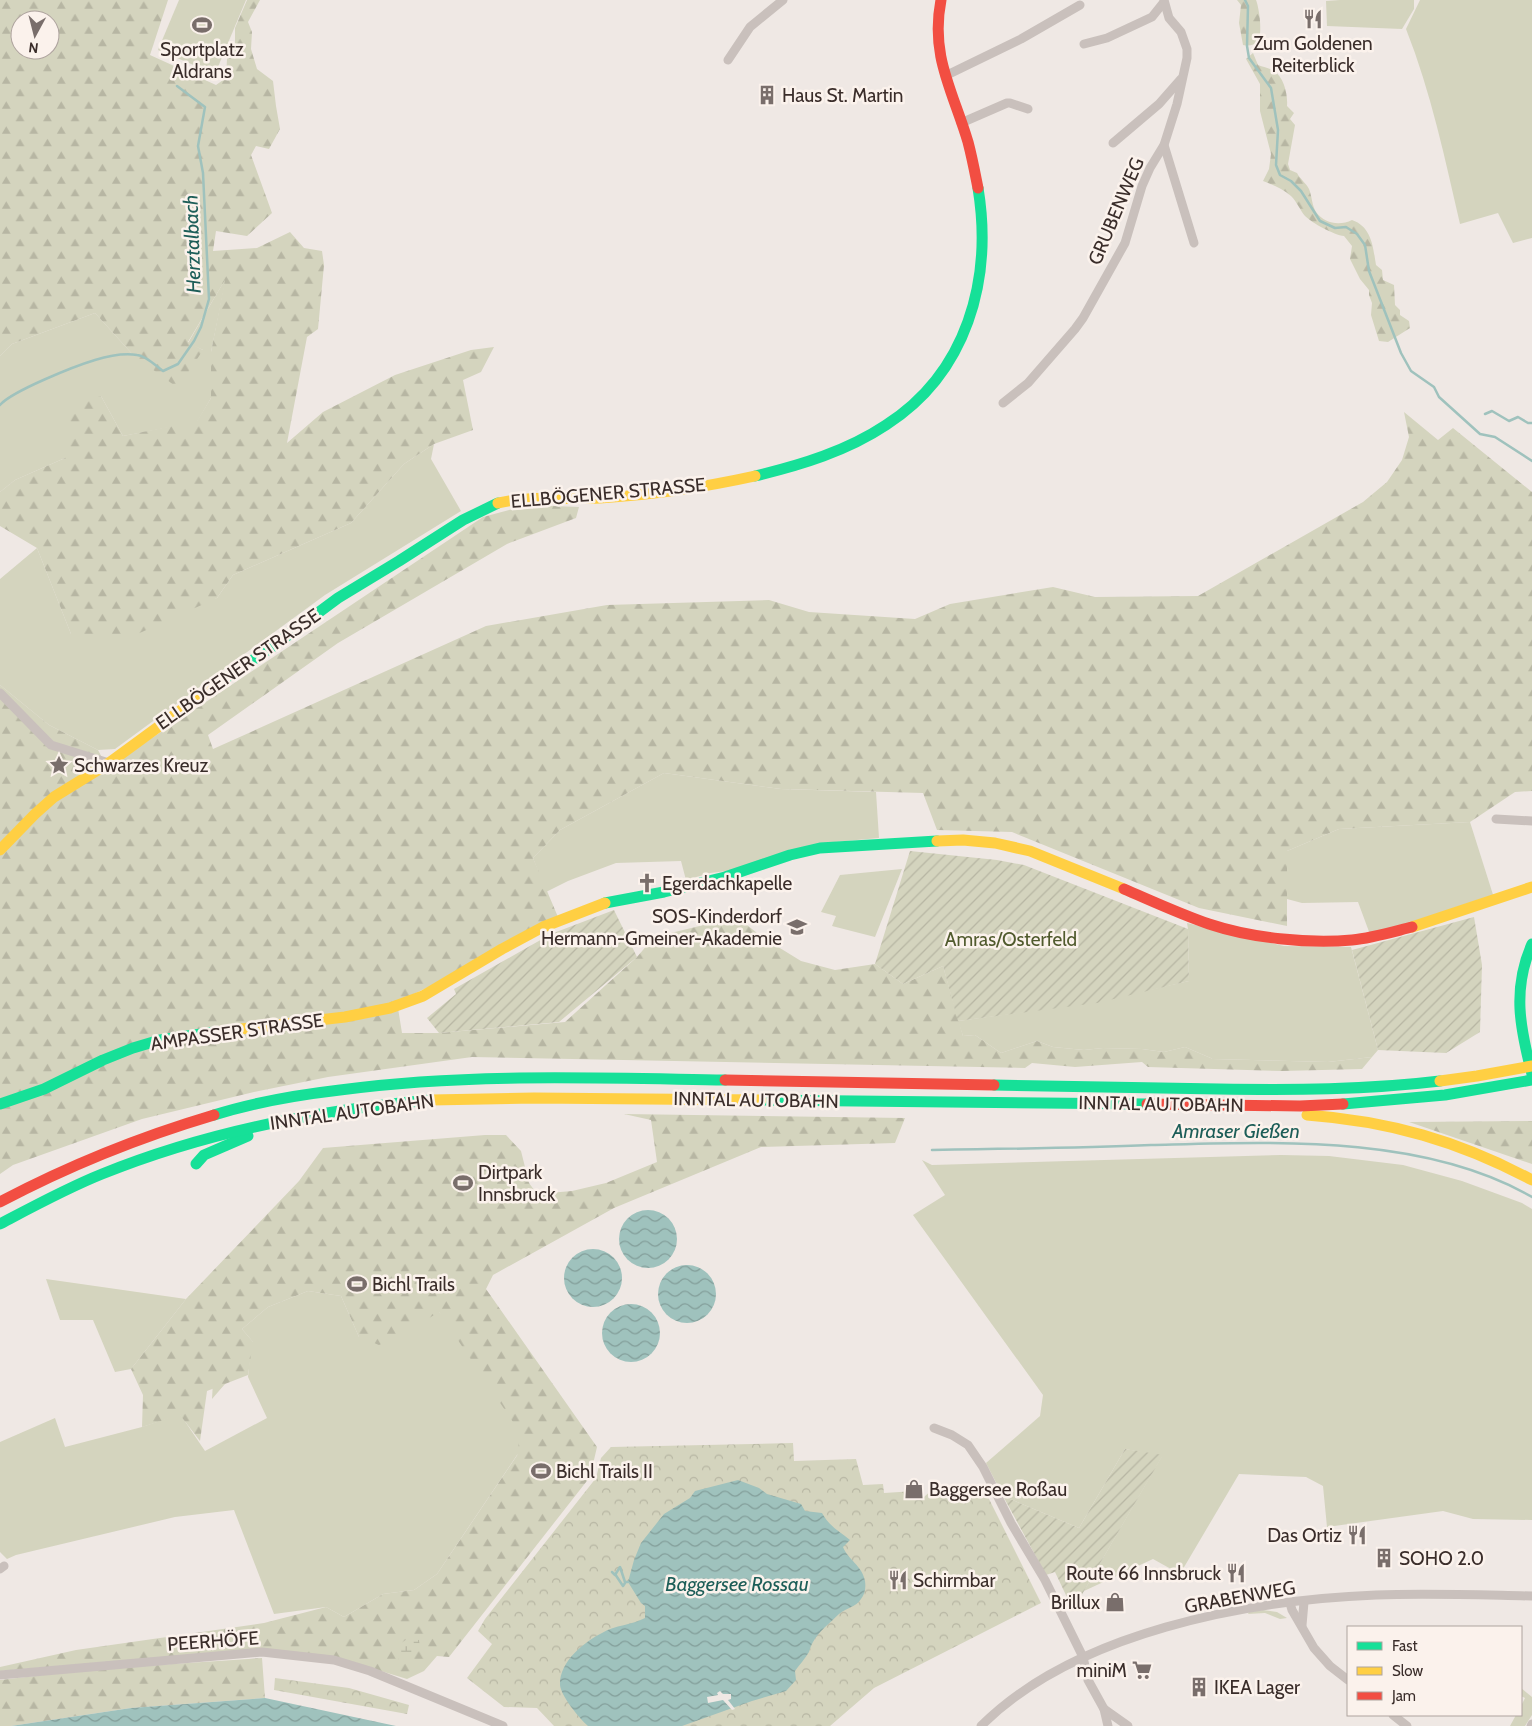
<svg xmlns="http://www.w3.org/2000/svg" width="1532" height="1726" viewBox="0 0 1532 1726" font-family="Cabin,sans-serif">
<defs>
<pattern id="forest-firs" width="22" height="20" patternUnits="userSpaceOnUse" patternTransform="scale(1.25)"><rect width="22" height="20" fill="#d4d4be"/><path d="M5 1l3.5 6h-7zM16 11l3.5 6h-7z" fill="#b7b6a3"/></pattern>
<pattern id="wetland-marsh" width="20" height="14" patternUnits="userSpaceOnUse" patternTransform="scale(1.25)"><rect width="20" height="14" fill="#d4d4be"/><path d="M1 5h8M5 5V1M11 12h8M15 12V8" fill="none" stroke="#b7b6a3"/></pattern>
<pattern id="park-crowns" width="20" height="18" patternUnits="userSpaceOnUse" patternTransform="scale(1.25)"><rect width="20" height="18" fill="#d4d4be"/><path d="M2 6a3 3 0 1 1 6 0M12 15a3 3 0 1 1 6 0" fill="none" stroke="#b7b6a3"/></pattern>
<pattern id="garden-furrows" width="10" height="10" patternUnits="userSpaceOnUse" patternTransform="scale(1.25)"><rect width="10" height="10" fill="#d4d4be"/><path d="M-1 1l2-2M0 10L10 0M9 11l2-2" fill="none" stroke="#b7b6a3"/></pattern>
<pattern id="water-waves" width="16" height="10" patternUnits="userSpaceOnUse" patternTransform="scale(1.25)"><rect width="16" height="10" fill="#9fc2bd"/><path d="M0 5q4-4 8 0t8 0" fill="none" stroke="#839e9a"/></pattern>
</defs>
<rect width="100%" height="100%" fill="#efe8e4"/>
<!-- grass -->
<g fill="#d4d4be">
<polygon points="179,0 246,0 215,74 158,50"/>
<polygon points="1340,0 1414,0 1414,9 1402,29 1327,26 1326,1"/>
<path d="M1420,0H1532V238L1513,243L1498,213L1460,224C1445,159 1431,92 1406,29Z"/>
<polygon points="226,278 211,352 211,398 197,422 123,436 101,396 65,458 15,480 0,492 0,356 12,344 95,313 134,356 203,350 188,343"/>
<polygon points="434,444 431,459 461,511 325,595 115,749 98,750 49,725 0,685 0,579 37,548 71,634 217,598 233,575 351,523 404,464"/>
<polygon points="664,773 781,789 876,792 879,838 834,842 727,871 710,873 686,880 681,861 616,863 568,881 546,892 533,858 560,830"/>
<polygon points="1470,822 1495,901 1371,937 1358,902 1302,903 1287,899 1287,851 1339,829"/>
<polygon points="902,869 875,937 832,926 836,916 821,912 840,875"/>
<polygon points="1187,923 1284,946 1351,947 1378,1050 1372,1057 1328,1062 1213,1059 1185,1047 1164,1052 1142,1049 1103,1048 1084,1050 1053,1047 1037,1041 1001,1053 975,1035 963,1036 958,1021 1096,1002 1189,981 1188,929"/>
<polygon points="1281,1155 1329,1156 1403,1165 1462,1181 1522,1203 1532,1209 1532,1520 1473,1519 1443,1511 1327,1527 1323,1486 1306,1477 1239,1474 1180,1574 1153,1559 1084,1591 1162,1456 1125,1449 1079,1528 1003,1496 986,1463 1040,1416 1043,1395 913,1215 945,1195 922,1160 932,1165"/>
<polygon points="46,1279 186,1299 131,1369 115,1372 93,1320 60,1320"/>
<polygon points="288,1285 239,1329 253,1342 242,1329 268,1307 308,1291 341,1296 359,1337 438,1311 570,1433 517,1455 437,1574 414,1590 383,1594 344,1617 326,1607 274,1614 234,1510 175,1517 16,1555 7,1559 0,1552 0,1442 55,1418 65,1447 142,1427 180,1414 205,1451 267,1418 248,1377 250,1355 212,1399 214,1364 220,1330"/>
<polygon points="1263,1610 1277,1612 1287,1618 1280,1619 1265,1613 1248,1614 1249,1612"/>
<polygon points="1521,1688 1532,1697 1532,1715 1525,1726 1510,1726 1516,1715 1521,1715 1521,1706 1525,1698 1521,1696"/>
</g>
<!-- forest -->
<g fill="url(#forest-firs)" fill-rule="evenodd">
<path d="M0,0H168L150,55L216,85L226,78L227,59L235,47V28L247,0H260L248,22L252,32L251,49L257,69L273,81L276,106L280,129L269,149L256,146L251,155L272,213L247,236L216,231L213,251L257,248L290,232L304,248L322,251L324,265L318,329L307,337L287,443L323,412L395,375L471,350L494,347L481,372L463,380L473,430L434,444L404,464L351,523L233,575L217,598L122,641L71,634L37,548L0,526V492L15,480L65,458L68,402L101,396L123,436L197,421L211,398V352L225,280L188,342L203,350L178,388L134,356L95,313L12,344L0,356ZM20,20H50V50H20Z"/>
<path d="M1237,0H1256C1259,7 1263,34 1258,41C1254,46 1248,46 1243,45L1239,23L1241,5Z"/>
<path d="M1253,53L1258,65C1263,67 1270,68 1274,71C1284,77 1288,95 1287,106L1294,113L1290,119L1295,125L1288,164L1290,170L1297,173C1300,179 1306,183 1309,189C1312,196 1312,206 1316,212C1325,224 1340,226 1352,220C1372,227 1373,247 1376,265L1382,270L1383,280L1394,285L1395,305L1400,310V315L1409,321L1410,328L1388,342L1379,341L1371,315L1372,303L1369,295V290L1360,279L1350,259L1352,246L1344,236C1334,235 1312,223 1305,216C1300,210 1297,202 1291,196C1283,189 1273,185 1263,181L1269,169L1271,154L1260,111V84L1246,59Z"/>
<polygon points="1404,412 1438,440 1453,428 1532,492 1532,791 1515,792 1470,822 1339,829 1287,851 1287,926 1199,908 1012,832 937,830 923,793 781,789 664,773 560,830 533,858 558,917 443,980 397,1002 402,1033 439,1033 565,1022 637,957 654,937 737,917 762,937 801,961 835,970 875,964 903,984 943,966 963,1036 975,1035 1001,1053 1037,1041 1053,1047 1084,1050 1103,1048 1142,1049 1164,1052 1185,1047 1213,1059 1328,1062 1372,1057 1362,1069 1282,1071 1148,1067 1142,1062 1075,1067 1032,1063 1025,1068 472,1057 328,1077 254,1092 142,1119 13,1165 0,1174 0,685 49,725 98,750 108,769 149,740 483,517 527,505 579,507 576,518 507,544 338,643 208,735 213,749 486,626 607,605 769,600 809,612 915,619 950,604 1053,587 1095,597 1198,596 1363,502 1387,482 1402,460 1409,437"/>
<polygon points="624,1114 905,1118 895,1143 761,1147 614,1208 493,1275 486,1289 597,1447 590,1477 449,1657 437,1656 424,1671 407,1679 335,1657 262,1649 0,1671 0,1667 76,1650 264,1623 326,1607 344,1617 383,1594 414,1590 437,1574 518,1454 519,1431 439,1312 400,1336 379,1345 359,1337 341,1296 308,1291 268,1307 242,1329 253,1342 248,1375 207,1391 200,1441 180,1415 142,1427 143,1395 131,1369 186,1299 299,1181 323,1148 485,1135 506,1135 521,1151 529,1183 537,1194 572,1191 606,1183 657,1162 651,1120"/>
<polygon points="1532,1121 1532,1164 1409,1122"/>
<polygon points="262,1658 265,1698 131,1708 11,1726 0,1726 0,1680 96,1669"/>
</g>
<!-- wetland -->
<polygon fill="url(#wetland-marsh)" points="407,1639 419,1640 420,1648 401,1662 395,1655 396,1647"/>
<!-- park -->
<g fill="url(#park-crowns)">
<polygon points="793,1443 794,1461 856,1459 863,1485 883,1484 884,1493 915,1491 924,1497 935,1487 973,1484 983,1487 1041,1603 874,1688 830,1726 554,1726 537,1708 504,1707 467,1678 492,1644 478,1631 485,1619 596,1478 601,1458 611,1447"/>
<polygon points="275,1678 349,1688 409,1705 407,1714 274,1690"/>
</g>
<!-- garden -->
<g fill="url(#garden-furrows)">
<polygon points="910,851 997,860 1024,865 1188,929 1189,981 1097,1003 958,1021 943,966 903,984 875,964"/>
<polygon points="614,910 637,957 559,1022 439,1033 427,1018 456,994 454,989 551,934"/>
<polygon points="1474,917 1482,965 1480,1032 1446,1053 1378,1050 1352,950"/>
<polygon points="1125,1449 1163,1455 1073,1610 1055,1572 1046,1575 1003,1496 1079,1528"/>
</g>
<!-- water -->
<g fill="url(#water-waves)">
<circle cx="648" cy="1239" r="29"/>
<circle cx="593" cy="1278" r="29"/>
<circle cx="687" cy="1294" r="29"/>
<circle cx="631" cy="1333" r="29"/>
<path d="M738,1480L759,1488L767,1494L801,1504L805,1511L822,1513C829,1526 839,1531 850,1540L843,1547C848,1560 862,1565 865,1581C866,1588 865,1594 861,1599C856,1607 846,1608 839,1614C830,1623 819,1631 813,1642C811,1645 810,1649 809,1652C805,1659 799,1665 795,1671L796,1680L786,1691L752,1701L682,1726H588C579,1718 561,1696 560,1685C559,1662 584,1642 602,1633C615,1625 632,1625 645,1618V1606L641,1603L628,1582L634,1560L641,1543L664,1514L690,1498L695,1491Z"/>
<polygon points="265,1698 396,1726 11,1726 131,1708"/>
</g>
<!-- pier -->
<polygon fill="#efe8e4" points="720,1691 723,1694 731,1694 731,1699 728,1700 735,1709 732,1710 723,1700 708,1703 707,1697 718,1695 717,1693"/>
<g fill="none" stroke-linecap="round" stroke-linejoin="round">
<!-- stream -->
<g stroke="#9fc2bd" stroke-width="2.5">
<polyline points="1245,0 1248,6 1247,46 1249,58 1271,88 1278,130 1276,165 1280,175 1291,181 1301,191 1320,221 1335,228 1346,227 1357,234 1365,245 1369,271 1401,353 1411,371 1434,387 1439,397 1480,434 1495,437 1532,461"/>
<path d="M0,405C12,391 75,366 95,360C108,356 123,353 137,355C145,355 156,366 163,371L178,364L194,341L201,327L209,299L203,173L198,146L205,107L177,86"/>
<polyline points="1485,414 1492,411 1509,421 1518,417 1528,423 1532,423"/>
<path d="M932,1150C1005,1149 1078,1148 1151,1145C1273,1142 1423,1134 1532,1197"/>
<polyline points="612,1572 615,1575 620,1567 625,1582 628,1582"/>
<polyline points="615,1574 623,1586 625,1583"/>
</g>
<!-- street -->
<g stroke="#c9c0bc" stroke-width="9">
<polyline points="1084,44 1107,38 1152,17 1164,2"/>
<polyline points="728,60 750,27 783,0"/>
<polyline points="945,76 1021,39 1080,5"/>
<polyline points="961,123 1007,103 1010,103 1028,109"/>
<polyline points="1113,143 1159,104 1181,79"/>
<polyline points="1164,145 1194,243"/>
<polyline points="1003,403 1028,383 1075,329 1083,318 1125,243 1142,186 1150,168 1164,145 1177,104 1187,58 1187,49 1181,32 1169,18 1164,0"/>
<polyline points="0,693 51,745 109,763"/>
<polyline points="1496,819 1532,821"/>
<polyline points="934,1428 952,1435 968,1445 983,1467 1011,1523 1045,1580 1083,1657 1088,1680 1104,1709 1108,1726"/>
<polyline points="0,1569 4,1566"/>
<polyline points="1290,1603 1292,1610 1314,1648 1330,1666 1348,1680"/>
<polyline points="1302,1625 1304,1602"/>
<polyline points="0,1675 262,1652 334,1660 370,1671 503,1726"/>
<polyline points="1104,1709 1128,1726"/>
<polyline points="1393,1715 1407,1726"/>
<path d="M981,1726C1075,1632 1248,1600 1376,1595C1428,1593 1480,1595 1532,1596"/>
<polyline points="1531,1726 1532,1724"/>
</g>
<!-- fast -->
<g stroke="#16e098" stroke-width="11">
<path d="M755,476C801,465 847,451 886,425C967,373 993,280 978,188"/>
<polyline points="214,686 272,647 338,598 399,561 463,520 498,503"/>
<polyline points="605,903 664,892 725,877 790,855 820,848 937,841"/>
<path d="M1532,944C1512,989 1520,1028 1532,1074"/>
<path d="M994,1085C1069,1087 1144,1088 1219,1089C1292,1090 1366,1090 1440,1081"/>
<polyline points="761,1100 1147,1104"/>
<polyline points="0,1104 44,1089 103,1060 133,1048 160,1040 215,1032"/>
<polyline points="1343,1104 1445,1095 1532,1080"/>
<path d="M214,1115C255,1102 297,1095 340,1090C468,1073 596,1078 725,1080"/>
<polyline points="196,1164 204,1155 248,1136"/>
<path d="M0,1224C34,1206 67,1188 102,1174C208,1131 318,1110 431,1100"/>
</g>
<!-- slow -->
<g stroke="#ffcf43" stroke-width="11">
<path d="M498,503C532,495 566,500 600,498C652,495 705,487 755,476"/>
<polyline points="937,841 963,840 995,843 1030,851 1124,889"/>
<polyline points="0,850 35,814 54,797 109,763 214,686"/>
<polyline points="1412,927 1532,887"/>
<polyline points="215,1032 345,1017 390,1008 423,996 502,949 543,927 605,903"/>
<polyline points="1440,1081 1477,1076 1532,1066"/>
<polyline points="431,1100 534,1098 761,1100"/>
<path d="M1307,1115C1389,1121 1459,1141 1532,1180"/>
</g>
<!-- jam -->
<g stroke="#f24e42" stroke-width="11">
<path d="M941,0C930,56 953,91 968,142C972,157 975,173 978,188"/>
<path d="M1124,889C1152,901 1180,914 1209,924C1251,938 1308,944 1352,940C1372,938 1392,932 1412,927"/>
<polyline points="725,1080 994,1085"/>
<polyline points="1147,1104 1300,1106 1343,1104"/>
<path d="M0,1202C68,1166 140,1137 214,1115"/>
</g>
</g>
<!-- icons -->
<defs>
<symbol id="restaurant-bare" viewBox="-9 -9 18 18"><path d="M-5-6h1v4h1v-4h1v4h1v-4h1v5L-1.5 .5V6h-2V.5L-5-1ZM5-6V6H3V1.5H1.5Q1.5-4 5-6Z" fill="#796e6b" stroke="#fbf2ec" stroke-width="2.5" paint-order="stroke"/></symbol>
<symbol id="stadium-bare" viewBox="-9 -9 18 18"><path d="M0-5a6.5 5 0 1 0 0 10a6.5 5 0 1 0 0-10ZM-3.5-1.8h7v3.6h-7Z" fill="#796e6b" stroke="#fbf2ec" stroke-width="2.5" paint-order="stroke"/></symbol>
<symbol id="building-bare" viewBox="-9 -9 18 18"><path d="M-4-6H4V6H1V3H-1V6H-4ZM-2.5-4.3h1.7v1.8h-1.7ZM.8-4.3h1.7v1.8H.8ZM-2.5-1h1.7V.8h-1.7ZM.8-1h1.7V.8H.8Z" fill="#796e6b" stroke="#fbf2ec" stroke-width="2.5" paint-order="stroke"/></symbol>
<symbol id="sight-bare" viewBox="-9 -9 18 18"><path d="M0-6L1.8-2.2L6-1.7L2.9 1.2L3.7 5.4L0 3.3L-3.7 5.4L-2.9 1.2L-6-1.7L-1.8-2.2Z" fill="#796e6b" stroke="#fbf2ec" stroke-width="2.5" paint-order="stroke"/></symbol>
<symbol id="church-bare" viewBox="-9 -9 18 18"><path d="M-1.2-6h2.4v3.5h3.3v2.4h-3.3V6h-2.4V-.1h-3.3v-2.4h3.3Z" fill="#796e6b" stroke="#fbf2ec" stroke-width="2.5" paint-order="stroke"/></symbol>
<symbol id="school-bare" viewBox="-9 -9 18 18"><path d="M0-5L7-2L0 1L-7-2ZM-4 1L0 2.5L4 1V4Q0 6-4 4Z" fill="#796e6b" stroke="#fbf2ec" stroke-width="2.5" paint-order="stroke"/></symbol>
<symbol id="shop-bare" viewBox="-9 -9 18 18"><path d="M-5-2.5h2.3a2.7 3.5 0 0 1 5.4 0H5L5.5 6h-11ZM-1.5-2.5h3a1.5 2.3 0 0 0-3 0Z" fill="#796e6b" stroke="#fbf2ec" stroke-width="2.5" paint-order="stroke"/></symbol>
<symbol id="supermarket-bare" viewBox="-9 -9 18 18"><path d="M-6-5.5h2.5l.6 2H6L4.5 2H-2.5L-4.4-4H-6ZM-1.5 3.2a1.3 1.3 0 1 0 .1 0ZM3 3.2a1.3 1.3 0 1 0 .1 0Z" fill="#796e6b" stroke="#fbf2ec" stroke-width="2.5" paint-order="stroke"/></symbol>
</defs>
<g fill-rule="evenodd">
<use href="#restaurant-bare" x="1299" y="5" width="28" height="28"/>
<use href="#stadium-bare" x="188" y="11" width="28" height="28"/>
<use href="#building-bare" x="753" y="81" width="28" height="28"/>
<use href="#sight-bare" x="45" y="751" width="28" height="28"/>
<use href="#church-bare" x="633" y="869" width="28" height="28"/>
<use href="#school-bare" x="783" y="913" width="28" height="28"/>
<use href="#stadium-bare" x="449" y="1169" width="28" height="28"/>
<use href="#stadium-bare" x="343" y="1270" width="28" height="28"/>
<use href="#stadium-bare" x="527" y="1457" width="28" height="28"/>
<use href="#shop-bare" x="900" y="1475" width="28" height="28"/>
<use href="#restaurant-bare" x="1343" y="1521" width="28" height="28"/>
<use href="#building-bare" x="1370" y="1544" width="28" height="28"/>
<use href="#restaurant-bare" x="1222" y="1559" width="28" height="28"/>
<use href="#restaurant-bare" x="884" y="1566" width="28" height="28"/>
<use href="#shop-bare" x="1101" y="1588" width="28" height="28"/>
<use href="#supermarket-bare" x="1128" y="1656" width="28" height="28"/>
<use href="#building-bare" x="1185" y="1673" width="28" height="28"/>
</g>
<g text-anchor="middle" dominant-baseline="central" stroke-width="5" stroke-linejoin="round" paint-order="stroke">
<!-- poi labels -->
<g font-size="19" fill="#3a2d2a" stroke="#fbf2ec" text-anchor="start">
<text x="1313" y="43" text-anchor="middle">Zum Goldenen<tspan x="1313" dy="22">Reiterblick</tspan></text>
<text x="202" y="49" text-anchor="middle">Sportplatz<tspan x="202" dy="22">Aldrans</tspan></text>
<text x="782" y="95">Haus St. Martin</text>
<text x="74" y="765">Schwarzes Kreuz</text>
<text x="662" y="883">Egerdachkapelle</text>
<text x="782" y="916" text-anchor="end">SOS-Kinderdorf<tspan x="782" dy="22">Hermann-Gmeiner-Akademie</tspan></text>
<text x="478" y="1172">Dirtpark<tspan x="478" dy="22">Innsbruck</tspan></text>
<text x="372" y="1284">Bichl Trails</text>
<text x="556" y="1471">Bichl Trails II</text>
<text x="929" y="1489">Baggersee Roßau</text>
<text x="1342" y="1535" text-anchor="end">Das Ortiz</text>
<text x="1399" y="1558">SOHO 2.0</text>
<text x="1221" y="1573" text-anchor="end">Route 66 Innsbruck</text>
<text x="913" y="1580">Schirmbar</text>
<text x="1100" y="1602" text-anchor="end">Brillux</text>
<text x="1127" y="1670" text-anchor="end">miniM</text>
<text x="1214" y="1687">IKEA Lager</text>
</g>
<!-- street labels -->
<g font-size="19" fill="#3a2d2a" stroke="#fbf2ec">
<text transform="translate(1116 211) rotate(-67)">GRUBENWEG</text>
<text transform="translate(608 493) rotate(-5)">ELLBÖGENER STRASSE</text>
<text transform="translate(238 669) rotate(-35)">ELLBÖGENER STRASSE</text>
<text transform="translate(237 1032) rotate(-8)">AMPASSER STRASSE</text>
<text transform="translate(756 1100) rotate(1)">INNTAL AUTOBAHN</text>
<text transform="translate(1161 1104) rotate(1)">INNTAL AUTOBAHN</text>
<text transform="translate(352 1112) rotate(-8)">INNTAL AUTOBAHN</text>
<text transform="translate(1240 1597) rotate(-10)">GRABENWEG</text>
<text transform="translate(213 1641) rotate(-4)">PEERHÖFE</text>
</g>
<!-- park labels -->
<g font-size="19" fill="#505a2d" stroke="#fbf2ec">
<text x="1011" y="939">Amras/Osterfeld</text>
</g>
<!-- water labels -->
<g font-size="20" font-style="italic" fill="#1d5e58" stroke="#fbf2ec">
<text transform="translate(192 244) rotate(-92)">Herztalbach</text>
<text x="1236" y="1131">Amraser Gießen</text>
<text x="737" y="1584">Baggersee Rossau</text>
</g>
</g>
<!-- legend -->
<rect x="1347" y="1626" width="175" height="90" fill="#fbf2ec" stroke="#aea39e"/>
<rect x="1357" y="1642" width="25" height="8" fill="#16e098" stroke="#aea39e"/>
<text x="1392" y="1651" font-size="15" fill="#3a2d2a">Fast</text>
<rect x="1357" y="1667" width="25" height="8" fill="#ffcf43" stroke="#aea39e"/>
<text x="1392" y="1676" font-size="15" fill="#3a2d2a">Slow</text>
<rect x="1357" y="1692" width="25" height="8" fill="#f24e42" stroke="#aea39e"/>
<text x="1392" y="1701" font-size="15" fill="#3a2d2a">Jam</text>
<!-- north arrow -->
<g transform="translate(35 35) rotate(187)"><circle r="24" fill="#fbf2ec" stroke="#aea39e"/>
<path d="M0-4L9 19L0 12L-9 19Z" fill="#796e6b"/>
<text y="-8" font-size="14" font-weight="bold" text-anchor="middle" fill="#3a2d2a">N</text>
</g>
</svg>
